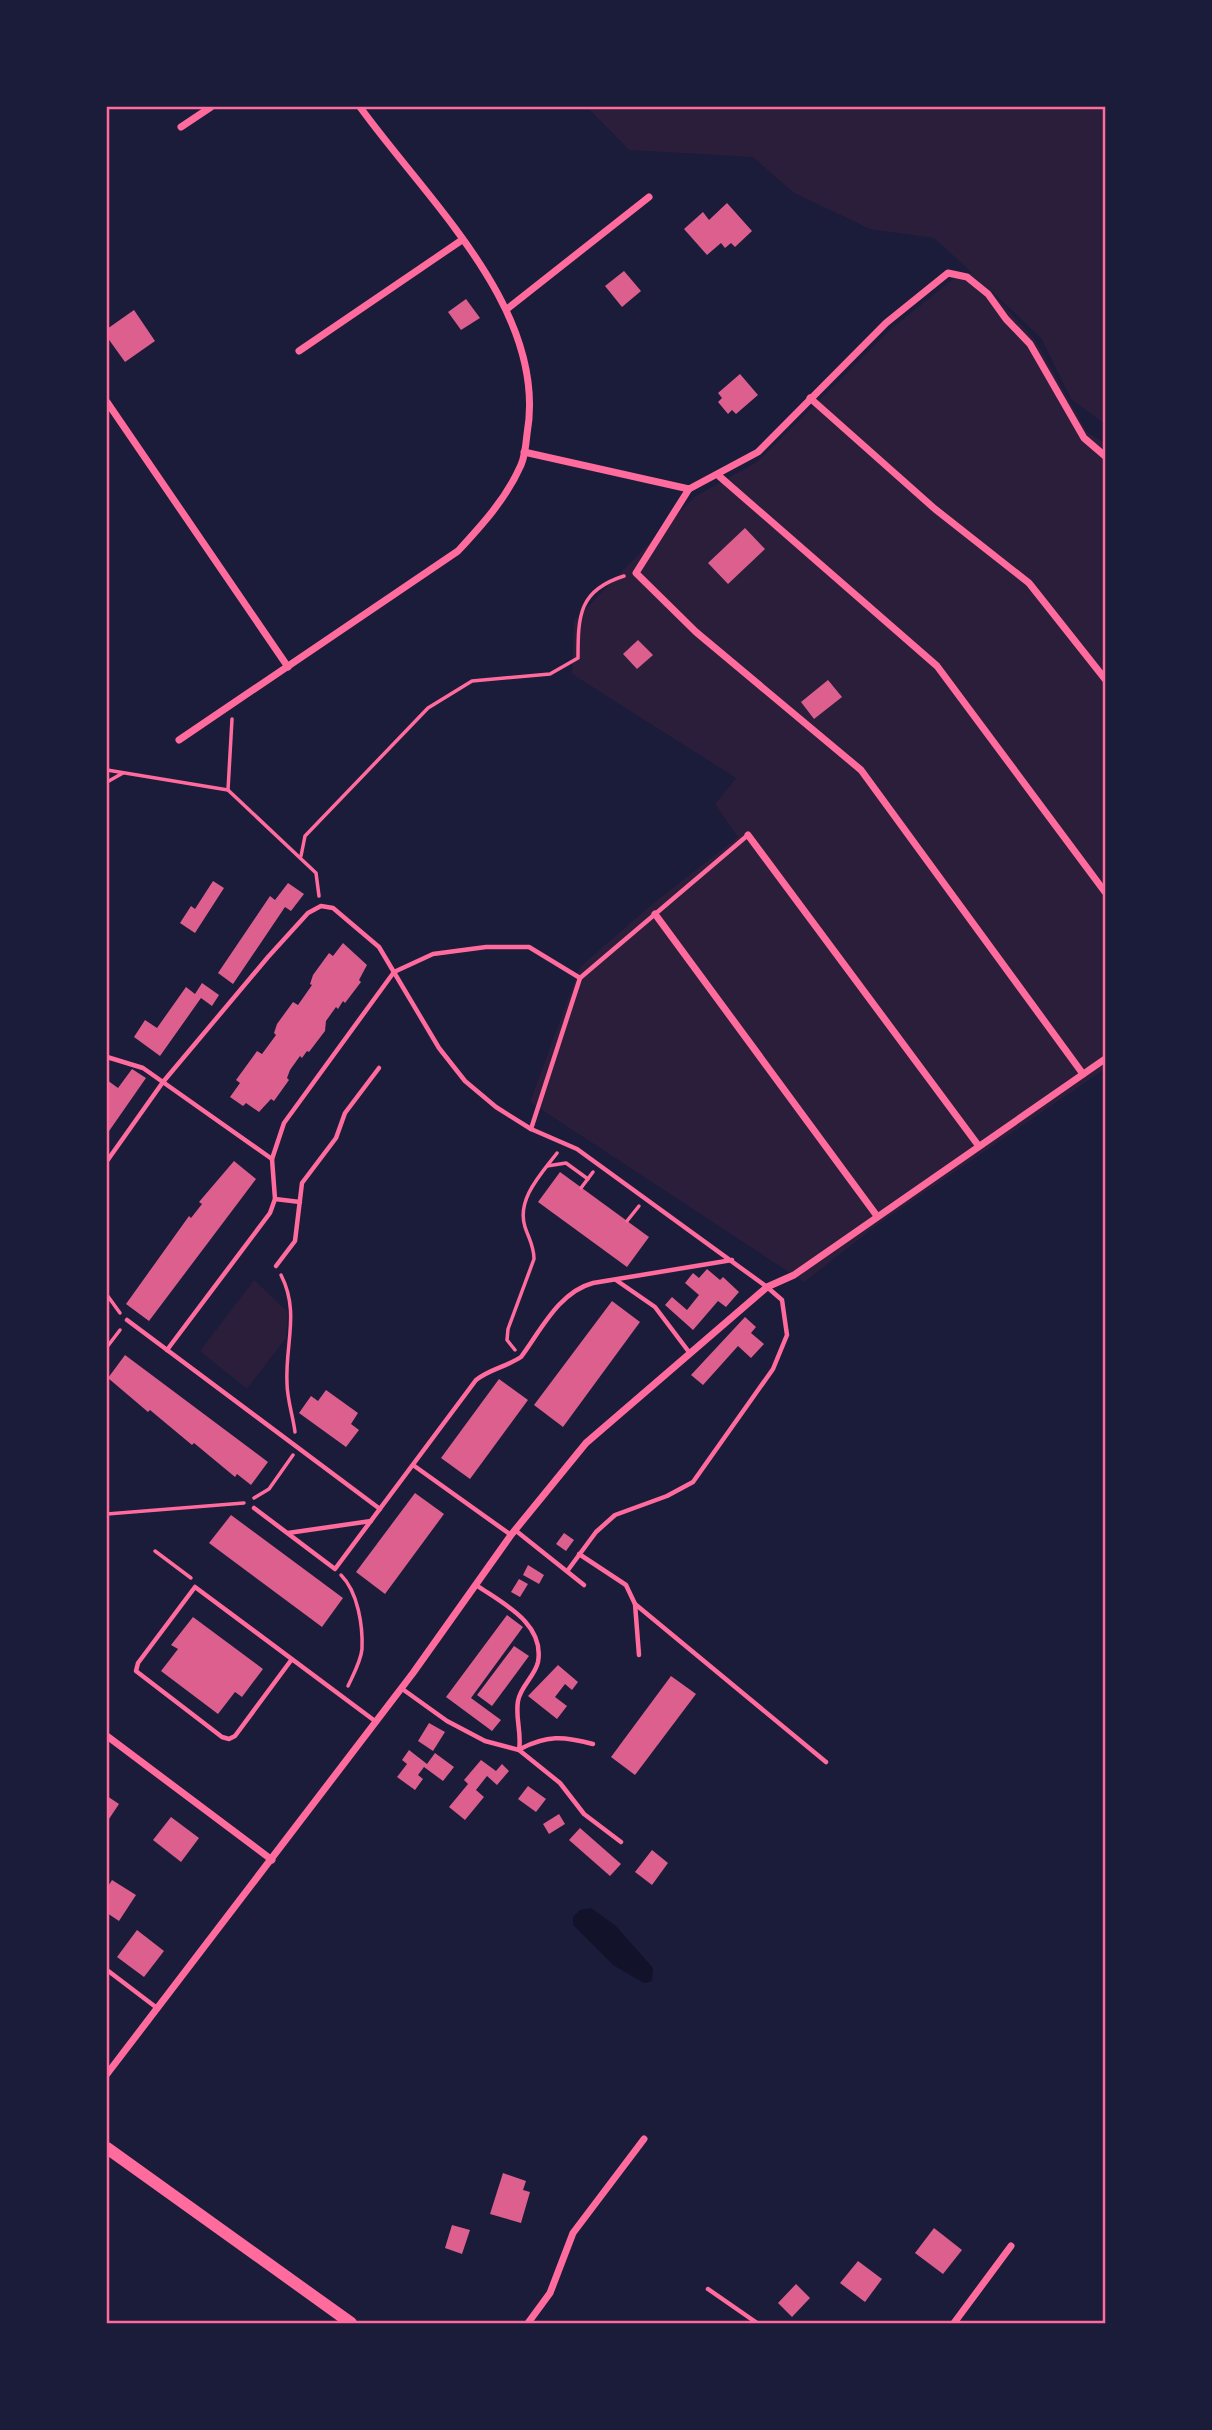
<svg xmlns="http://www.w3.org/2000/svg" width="1212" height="2430" viewBox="0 0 1212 2430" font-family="Bitter,serif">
<rect width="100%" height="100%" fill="#1b1b3a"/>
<!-- green -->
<g fill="#2a1e3b">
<polygon points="587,107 1105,107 1105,424 1071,399 1041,338 986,286 1036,341 1087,432 1105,443 1105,1069 880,1223 804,1282 530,1102 580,967 650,906 738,837 715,804 736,778 572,674 574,621 694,497 757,462 891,329 953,279 972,273 934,238 870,229 794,193 753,157 629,150"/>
<polygon points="254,1280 288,1312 286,1338 247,1389 200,1351"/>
</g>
<!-- water -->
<polygon fill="#12122b" points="591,1908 616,1926 653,1968 652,1981 644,1983 613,1965 573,1925 573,1917 580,1910"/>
<!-- building -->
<g fill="#dd5f8e">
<polygon points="727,203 752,231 735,247 731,243 725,248 721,243 707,255 684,229 703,212 709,220"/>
<polygon points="624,271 641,291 622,307 605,286"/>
<polygon points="466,299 480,318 461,330 448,312"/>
<polygon points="134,310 155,341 125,362 107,337 107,329"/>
<polygon points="740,374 758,395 736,414 732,410 728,414 718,402 722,398 718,393"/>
<polygon points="745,528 765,549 728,584 708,563"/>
<polygon points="638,640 653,655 637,669 623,654"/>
<polygon points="828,680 842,697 814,719 801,702"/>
<polygon points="213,881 224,888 195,933 180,923 191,906 195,909"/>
<polygon points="288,883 304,894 291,911 285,907 233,984 218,973 270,896 275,900"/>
<polygon points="343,943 367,965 359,980 361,982 345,1003 343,1001 338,1009 336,1007 326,1021 325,1031 309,1052 307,1051 302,1058 300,1056 290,1070 287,1078 289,1080 274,1101 271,1099 259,1112 246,1103 243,1106 230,1097 240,1083 236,1080 257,1051 262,1054 276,1035 274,1033 277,1024 293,1002 298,1005 312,985 310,984 313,975 329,953 333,956"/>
<polygon points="202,983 219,995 212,1006 201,998 160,1056 134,1037 145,1020 157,1028 186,987 195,994"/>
<polygon points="132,1069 146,1078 107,1134 107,1080 118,1088"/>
<polygon points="234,1161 256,1179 149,1321 126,1304 189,1216 191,1218 202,1204 199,1202"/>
<polygon points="560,1172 649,1237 627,1267 538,1202"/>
<polygon points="707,1269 720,1280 723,1277 739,1292 726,1307 718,1301 693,1330 665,1305 672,1297 687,1310 699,1295 685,1283 693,1273 699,1278"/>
<polygon points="612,1301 640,1322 563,1427 534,1405"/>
<polygon points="745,1317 756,1327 751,1333 764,1344 751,1358 738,1346 703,1385 691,1375"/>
<polygon points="125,1355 268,1462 251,1485 237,1474 235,1477 194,1443 192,1445 150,1410 148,1412 108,1378"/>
<polygon points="499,1379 528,1400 470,1479 441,1458"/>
<polygon points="326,1390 358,1413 351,1424 359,1430 346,1447 299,1413 311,1396 318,1401"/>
<polygon points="415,1493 444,1514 385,1594 356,1572"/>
<polygon points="231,1515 343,1598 322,1627 209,1543"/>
<polygon points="564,1533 574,1540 566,1551 556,1544"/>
<polygon points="528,1565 544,1575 539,1584 523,1575"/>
<polygon points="519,1579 528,1584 520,1597 511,1592"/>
<polygon points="507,1615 523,1627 471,1698 501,1720 492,1731 446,1697"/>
<polygon points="193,1617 263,1669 242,1697 235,1692 218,1714 161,1671 178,1649 171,1645"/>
<polygon points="514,1646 529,1656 492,1706 477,1695"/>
<polygon points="558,1665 578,1682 572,1690 565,1684 555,1697 567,1706 557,1719 528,1696"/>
<polygon points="671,1676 696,1694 635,1775 611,1757"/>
<polygon points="429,1723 445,1732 433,1751 418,1741"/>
<polygon points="409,1750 427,1764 435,1753 454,1767 443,1781 424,1767 418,1775 423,1779 415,1790 397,1777 407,1764 402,1760"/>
<polygon points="481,1760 496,1771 502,1764 509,1771 497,1785 487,1776 476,1790 484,1797 465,1820 449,1807 468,1784 464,1780"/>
<polygon points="528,1786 546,1799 536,1812 518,1799"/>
<polygon points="107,1796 119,1804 107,1822"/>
<polygon points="559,1814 565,1824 549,1834 543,1824"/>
<polygon points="171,1817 199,1838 181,1862 153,1840"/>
<polygon points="580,1828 621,1864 610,1876 569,1840"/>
<polygon points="652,1850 668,1863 652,1885 635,1872"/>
<polygon points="112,1880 136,1895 119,1921 107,1913 107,1888"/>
<polygon points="137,1930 164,1951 144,1977 117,1957"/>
<polygon points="503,2173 526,2181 523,2190 530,2192 521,2223 490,2214"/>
<polygon points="452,2225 470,2230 462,2254 445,2248"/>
<polygon points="934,2228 962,2250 943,2274 915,2253"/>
<polygon points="858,2261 882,2279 865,2302 840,2283"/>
<polygon points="796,2284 810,2298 792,2317 778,2303"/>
</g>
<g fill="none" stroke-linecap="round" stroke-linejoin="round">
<!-- path -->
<g stroke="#ff6b9d" stroke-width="3.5">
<polyline points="107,770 228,790 316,873 319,896"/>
<polyline points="107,782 123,773"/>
<polyline points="228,790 232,719"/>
<path d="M301,856L305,836L428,708L472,681L550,674L578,658C578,615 579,590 624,576"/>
<polyline points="547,1166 566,1163 588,1179"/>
<polyline points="581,1188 593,1172"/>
<polyline points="627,1221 639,1206"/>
<path d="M281,1275C300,1312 285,1344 287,1383C287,1399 293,1416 295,1432"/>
<polyline points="107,1295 120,1313"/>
<polyline points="107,1347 120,1330"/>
<path d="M515,1350L507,1340L508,1329L534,1259C534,1246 529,1239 525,1227C516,1199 542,1173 557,1153"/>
<polyline points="254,1498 269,1489 293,1455"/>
<polyline points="107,1514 244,1503"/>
<polyline points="155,1551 191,1578"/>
<path d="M341,1575C358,1592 363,1626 362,1649C361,1661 353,1675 348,1686"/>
</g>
<!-- service -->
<g stroke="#ff6b9d" stroke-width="4.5">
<polyline points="107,1057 143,1068 272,1159"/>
<polyline points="531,1129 580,978 748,835"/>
<polyline points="107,1161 163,1082 268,957 308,913 321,906 333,908 379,947 439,1048 465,1081 496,1107 531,1129 577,1149 767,1287 782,1300 787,1335 773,1369 693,1482 667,1496 615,1515 596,1532 568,1570"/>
<polyline points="275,1199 300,1202"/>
<polyline points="276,1266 295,1241 302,1183 336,1138 345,1113 379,1068"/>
<polyline points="616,1280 655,1307 689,1352"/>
<polyline points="127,1320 380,1509"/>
<polyline points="167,1350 270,1213 275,1199 272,1159 284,1123 394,972 433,954 486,947 529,947 580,978"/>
<polyline points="413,1465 511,1535"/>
<path d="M254,1508L335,1569L476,1380C490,1369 506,1367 521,1357C541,1330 559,1292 593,1283L732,1260"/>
<polyline points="515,1530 584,1585"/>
<polyline points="288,1533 371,1521"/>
<polyline points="579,1554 626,1585 635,1604 639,1655"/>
<path d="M476,1585C502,1603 545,1623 538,1662C535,1676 520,1687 518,1701C515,1718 522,1733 519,1750"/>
<polyline points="635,1604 826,1762"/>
<polyline points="292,1659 235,1736 229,1739 222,1737 136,1671 138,1663 195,1587 375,1721"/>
<polyline points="401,1688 447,1721 485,1741 519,1750 560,1783 584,1814 621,1842"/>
<path d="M520,1749C547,1735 563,1736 593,1744"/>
<polyline points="107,1970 157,2008"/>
<polyline points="708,2289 757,2323"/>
</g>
<!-- minor -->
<g stroke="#ff6b9d" stroke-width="7">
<polyline points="181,127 211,107"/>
<polyline points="507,309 649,197"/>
<polyline points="299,351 462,240"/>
<polyline points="810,398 935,509 1029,583 1105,679"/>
<polyline points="107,402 288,667"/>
<polyline points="524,452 689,489 758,452 886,323 948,273 967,277 988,294 1006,319 1030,344 1084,438 1105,456"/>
<polyline points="719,476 937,666 1105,892"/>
<polyline points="689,489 636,573 696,632 861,770 1083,1074"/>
<path d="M179,740L458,551C482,525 506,499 521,465C525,456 526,444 527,434C549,311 427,200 360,107"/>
<polyline points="748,835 978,1145"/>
<polyline points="655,914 877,1216"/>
<polyline points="107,1736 272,1860"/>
<polyline points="107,2074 413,1673 511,1535 586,1443 767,1287 794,1275 1105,1059"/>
<polyline points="528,2323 550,2293 573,2233 644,2139"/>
<polyline points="954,2323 1011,2246"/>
</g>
<!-- tertiary -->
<polyline stroke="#ff6b9d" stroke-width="12" points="107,2148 351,2323"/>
</g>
<!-- border -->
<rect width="1212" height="2430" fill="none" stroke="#1b1b3a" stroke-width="217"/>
<rect x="108" y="108" width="996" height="2214" fill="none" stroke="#ff6b9d" stroke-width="2.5"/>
</svg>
